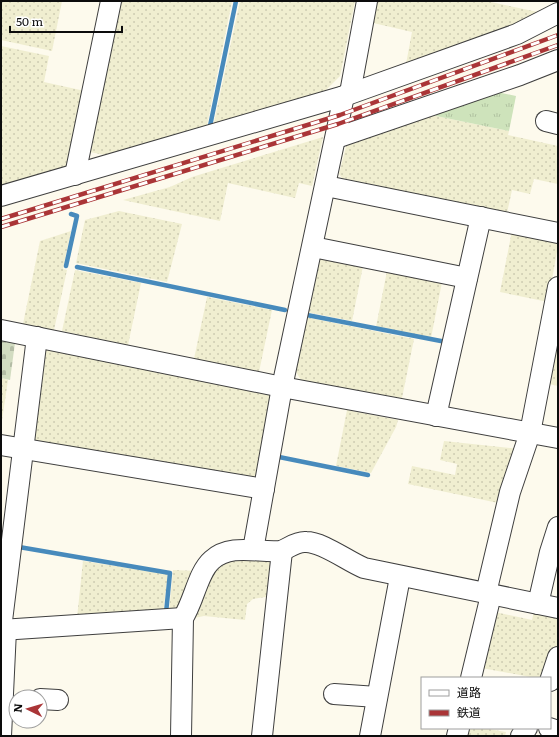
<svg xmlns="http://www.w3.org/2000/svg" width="559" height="737" viewBox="0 0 559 737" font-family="Literata,'Noto Sans JP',serif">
<defs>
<pattern id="farmland-dots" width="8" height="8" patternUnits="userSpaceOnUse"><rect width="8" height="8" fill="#f0eed0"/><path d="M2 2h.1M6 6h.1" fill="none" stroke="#cdcbb1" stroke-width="1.8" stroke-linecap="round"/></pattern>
<pattern id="grass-tufts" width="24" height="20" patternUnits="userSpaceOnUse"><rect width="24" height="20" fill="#cee3bb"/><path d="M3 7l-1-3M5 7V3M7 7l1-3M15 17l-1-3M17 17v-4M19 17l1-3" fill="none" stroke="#b0c2a0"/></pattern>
<pattern id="cemetery-stones" width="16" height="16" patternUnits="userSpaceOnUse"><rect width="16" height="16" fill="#d2dcc1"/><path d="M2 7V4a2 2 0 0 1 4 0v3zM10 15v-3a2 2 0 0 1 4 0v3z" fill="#b3bca5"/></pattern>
</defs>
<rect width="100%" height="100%" fill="#fdfaed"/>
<!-- farmland -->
<g fill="url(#farmland-dots)">
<polygon points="1,1 62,1 52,51 1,40"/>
<polygon points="120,1 232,1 206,130 115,157 90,152"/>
<polygon points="240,1 355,1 340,76 320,96 213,127"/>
<polygon points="373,1 486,1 538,12 509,29 406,64 412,32 369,22"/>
<polygon points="1,46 49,56 44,82 85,91 68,171 1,188"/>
<polygon points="437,108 436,116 509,131 508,135 558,146 558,184 534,179 530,194 512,190 507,213 342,178 339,174 348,139"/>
<polygon points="323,137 312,186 299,183 295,198 228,183 220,221 123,200 170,187 192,177"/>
<polygon points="119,211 182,224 167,282 76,263 85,220"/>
<polygon points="71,231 63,269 67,270 54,330 23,324 40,241"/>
<polygon points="512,231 553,239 558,246 548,302 500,292"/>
<polygon points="319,252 364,261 352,321 307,312"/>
<polygon points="388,266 443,277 431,338 376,327"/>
<polygon points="75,270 141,283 128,345 62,331"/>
<polygon points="207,297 272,310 259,372 194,359"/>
<polygon points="305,317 414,339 402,398 302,382 295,370"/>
<polygon points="558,333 558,386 545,383"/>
<polygon points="44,348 275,396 259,482 32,444"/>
<polygon points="1,378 8,380 1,427"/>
<polygon points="347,410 398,420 396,427 371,473 336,466"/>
<polygon points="444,441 520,449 503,504 408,484 412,466 455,475 457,464 440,460"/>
<polygon points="225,558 273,559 272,596 253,599 247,604 245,620 204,616 189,619 209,575"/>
<polygon points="83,561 168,574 163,613 77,618"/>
<polygon points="173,570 200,571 183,608 169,613"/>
<polygon points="535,607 558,611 558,643 547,678 536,678 476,667 490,611 532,620"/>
<polygon points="462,728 482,728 506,732 505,736 461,736"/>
</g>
<!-- grass -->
<polygon fill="url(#grass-tufts)" points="487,90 516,96 509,131 436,116 437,108"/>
<!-- cemetery -->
<polygon fill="url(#cemetery-stones)" points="1,340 15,343 10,380 1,378"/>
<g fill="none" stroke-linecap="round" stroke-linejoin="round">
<!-- stream -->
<g stroke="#478abc" stroke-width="4.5">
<polyline points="210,126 236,1"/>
<polyline points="66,266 77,216 71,214"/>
<polyline points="77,267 285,310"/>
<polyline points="307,315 446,342"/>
<polyline points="279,457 368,475"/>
<polyline points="19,543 19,547 170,573 166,613"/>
</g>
<defs>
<g id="minor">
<polyline points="350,93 367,1"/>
<polyline points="546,121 558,124"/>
<polyline points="336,138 520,75 558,60"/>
<polyline points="75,175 111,1"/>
<polyline points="326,186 558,233"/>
<polyline points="1,196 344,96 517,34 558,13"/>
<polyline points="313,247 467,278"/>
<polyline points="1,330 282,387 558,438"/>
<polyline points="436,416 481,217"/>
<polyline points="1,445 264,489"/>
<polyline points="253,550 282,387 344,96"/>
<polyline points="486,593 510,492 530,433 558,287"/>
<polyline points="538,604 550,552 558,527"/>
<polyline points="1,629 37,337"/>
<polyline points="1,630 183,618"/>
<polyline points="471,678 491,595"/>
<polyline points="550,681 558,657"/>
<polyline points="334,694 377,697"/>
<polyline points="40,699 58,700"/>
<polyline points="549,728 558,731"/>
<polyline points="1,736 6,630"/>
<path d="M181,736L183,618C194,601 198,572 212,560C231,543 258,553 280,551C287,550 295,541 306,542C323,542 347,561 364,568L558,608"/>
<polyline points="262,736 282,551"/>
<polyline points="370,736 400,577"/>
<polyline points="457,736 459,728"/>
<polyline points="521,736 527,728"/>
</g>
</defs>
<!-- minor casing -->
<use href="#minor" stroke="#3f3f3f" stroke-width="22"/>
<!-- minor -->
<use href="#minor" stroke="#fff" stroke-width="20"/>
<defs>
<g id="rail">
<polyline points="1,219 340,115 558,35"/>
<polyline points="1,227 338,124 558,45"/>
</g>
</defs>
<!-- rail casing -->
<use href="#rail" stroke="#aa3537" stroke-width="4.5"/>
<!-- rail -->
<use href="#rail" stroke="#fff" stroke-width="3" stroke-dasharray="9" stroke-linecap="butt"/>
</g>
<!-- border -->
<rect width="559" height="737" fill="none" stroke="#0c0c0c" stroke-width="4"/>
<!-- legend -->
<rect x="421" y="677" width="130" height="52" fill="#ffffff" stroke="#9e9e9e"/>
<rect x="429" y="690" width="20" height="6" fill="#ffffff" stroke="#9e9e9e"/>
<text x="457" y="697" font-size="12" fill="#0c0c0c">道路</text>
<rect x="429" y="710" width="20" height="6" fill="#aa3537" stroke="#9e9e9e"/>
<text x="457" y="717" font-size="12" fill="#0c0c0c">鉄道</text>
<!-- north arrow -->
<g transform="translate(28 709) rotate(275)"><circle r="19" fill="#ffffff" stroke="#9e9e9e"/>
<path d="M0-3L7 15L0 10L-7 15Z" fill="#aa3537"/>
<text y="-6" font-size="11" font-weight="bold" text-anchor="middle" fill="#0c0c0c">N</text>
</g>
<!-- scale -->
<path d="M10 26v6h112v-6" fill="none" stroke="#0c0c0c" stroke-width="2"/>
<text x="16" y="26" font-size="12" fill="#0c0c0c" stroke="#ffffff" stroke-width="3" paint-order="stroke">50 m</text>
</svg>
